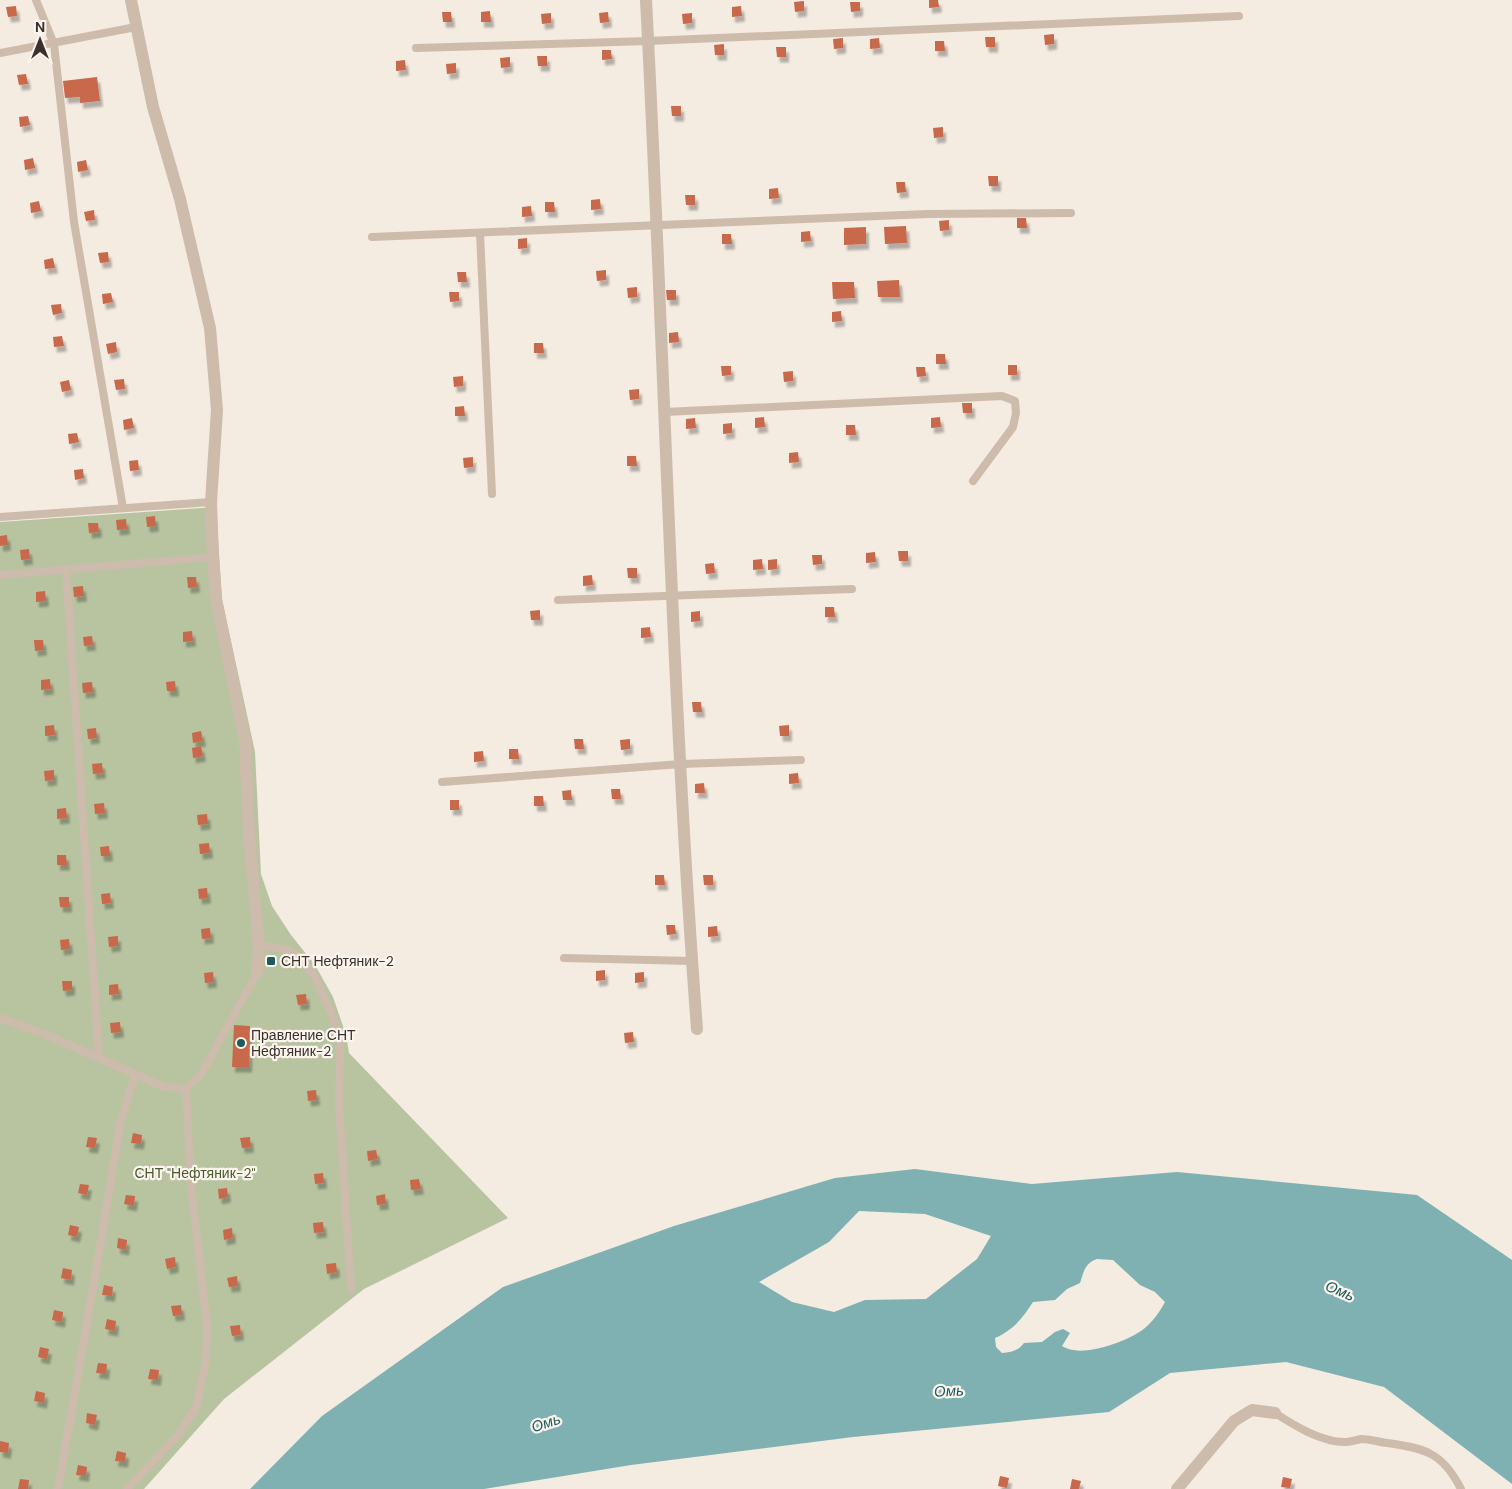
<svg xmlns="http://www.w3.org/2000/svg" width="1512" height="1489" viewBox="0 0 1512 1489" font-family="'DM Sans',sans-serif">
<defs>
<filter id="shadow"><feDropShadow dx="3" dy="5.5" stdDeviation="1" flood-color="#0004"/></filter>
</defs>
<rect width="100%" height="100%" fill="#f4ebe1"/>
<!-- green -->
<polygon fill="#b8c4a0" points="216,507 222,599 255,752 261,874 272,906 291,935 315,965 333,997 346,1035 349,1053 508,1218 364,1289 224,1399 144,1489 0,1489 0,522"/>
<!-- water -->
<path fill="#7fb0b2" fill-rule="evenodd" d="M915,1169L1032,1184L1177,1172L1417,1195L1512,1260V1484L1384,1387L1286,1362L1170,1373L1109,1412L853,1437L631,1465L484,1489H250L322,1416L503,1287L674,1226L835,1178ZM859,1211L925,1214L991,1236L977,1259L926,1299L865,1300L834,1312L792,1302L759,1282L829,1242ZM1097,1259L1113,1260L1140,1285L1155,1292L1165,1302C1158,1315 1149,1327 1136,1334C1119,1344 1079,1358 1062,1346L1070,1333L1063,1329L1055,1332L1042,1342L1024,1343C1018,1351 1012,1352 1002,1353L996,1347L995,1338C1013,1330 1022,1319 1033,1302L1055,1300L1067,1289L1080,1283C1084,1271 1085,1263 1097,1259Z"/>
<!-- building -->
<g fill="#c8694b" filter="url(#shadow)">
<polygon points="929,0 938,0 939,7 929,8"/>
<polygon points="804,1 804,11 795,12 794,2"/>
<polygon points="850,2 860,2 860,11 851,12"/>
<polygon points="16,6 17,16 8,17 6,7"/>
<polygon points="741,6 742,16 732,17 732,7"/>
<polygon points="490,11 491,22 481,22 481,12"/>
<polygon points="442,12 451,12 452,22 443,22"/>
<polygon points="608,12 609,22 600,23 599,13"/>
<polygon points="551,13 551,23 542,24 541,14"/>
<polygon points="692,13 692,23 683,24 682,14"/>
<polygon points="1054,34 1054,44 1045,45 1044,35"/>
<polygon points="985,37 995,37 995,47 986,47"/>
<polygon points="843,38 843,48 834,49 833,39"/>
<polygon points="879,38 880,48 870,49 870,39"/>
<polygon points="935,41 944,41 945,51 935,51"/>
<polygon points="724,44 724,55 715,55 714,45"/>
<polygon points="776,47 786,47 786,57 777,57"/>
<polygon points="602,50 611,50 612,59 602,60"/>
<polygon points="537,56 547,56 547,66 538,66"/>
<polygon points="510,57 510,67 501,68 500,58"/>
<polygon points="405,60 406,70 396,71 396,61"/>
<polygon points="456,63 456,73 447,74 446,64"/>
<polygon points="26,74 28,84 19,85 17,75"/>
<polygon points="97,77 100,101 80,103 80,97 65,98 63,81"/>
<polygon points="671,106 681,106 681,116 672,116"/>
<polygon points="28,116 30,125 20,127 19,117"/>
<polygon points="943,127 943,137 934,138 933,128"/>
<polygon points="33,158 35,168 25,170 24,160"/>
<polygon points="86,160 88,170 78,172 77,162"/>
<polygon points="988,176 998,176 998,186 989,186"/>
<polygon points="896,182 905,182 906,192 897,193"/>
<polygon points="778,188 779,198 769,199 769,189"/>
<polygon points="685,195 695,195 695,205 686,205"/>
<polygon points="600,199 601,209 591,210 591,200"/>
<polygon points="39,201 41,211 31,213 30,203"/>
<polygon points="545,202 554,202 555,212 545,212"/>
<polygon points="531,206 532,216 522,217 522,207"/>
<polygon points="94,210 95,220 86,221 84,212"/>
<polygon points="1017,218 1026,218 1027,228 1017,228"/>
<polygon points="949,220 949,230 940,231 939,221"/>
<polygon points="906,226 907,243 885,244 884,227"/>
<polygon points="866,227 866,244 844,245 844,228"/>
<polygon points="810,231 811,241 801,242 801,232"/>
<polygon points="722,234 731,234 732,244 722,244"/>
<polygon points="527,238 527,248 518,249 518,239"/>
<polygon points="108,252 109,262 100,263 98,253"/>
<polygon points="53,258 55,268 45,269 44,260"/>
<polygon points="606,270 606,280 597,281 596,271"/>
<polygon points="457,272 466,272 467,282 458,282"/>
<polygon points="899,280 900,297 878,297 877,281"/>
<polygon points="832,282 854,282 855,298 833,299"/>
<polygon points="637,287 637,297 628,298 627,288"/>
<polygon points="666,290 676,290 676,300 667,300"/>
<polygon points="449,292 459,292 459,301 450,302"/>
<polygon points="111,293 113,302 103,304 102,294"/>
<polygon points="61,304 62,313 53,315 51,305"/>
<polygon points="841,311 842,321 832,322 832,312"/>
<polygon points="678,332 679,342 669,343 669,333"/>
<polygon points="62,336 64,346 54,347 53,337"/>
<polygon points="116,342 117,352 108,354 106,344"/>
<polygon points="534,343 543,343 544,353 534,353"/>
<polygon points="936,354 945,354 946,364 936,364"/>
<rect x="1008" y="365" width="9" height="10"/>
<polygon points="721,366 731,366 731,375 722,376"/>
<polygon points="916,367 925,367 926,376 917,377"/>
<polygon points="793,371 793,381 784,382 783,372"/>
<polygon points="463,376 463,386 454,387 453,377"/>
<polygon points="124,379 125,389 116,390 114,380"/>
<polygon points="69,380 71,390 62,392 60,382"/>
<polygon points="639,389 639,399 630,400 629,390"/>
<polygon points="962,403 972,403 972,413 963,413"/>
<polygon points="464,406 465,416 455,416 455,407"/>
<polygon points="764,417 765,427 755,428 755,418"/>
<polygon points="940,417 941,427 931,428 931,418"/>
<polygon points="132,418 134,428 124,430 123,420"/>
<polygon points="695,418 696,428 686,429 686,419"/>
<polygon points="732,423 732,433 723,434 723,424"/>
<polygon points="846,425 855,425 856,435 846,435"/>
<polygon points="77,433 79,442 69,444 68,434"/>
<polygon points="798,452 799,462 789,463 789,453"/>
<polygon points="627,456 636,456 637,466 627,466"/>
<polygon points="473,457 473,467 464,468 463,458"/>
<polygon points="138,460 139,470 130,471 129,461"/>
<polygon points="83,469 84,478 75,480 74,470"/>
<polygon points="155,516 156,526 147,527 146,517"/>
<polygon points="126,519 127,529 117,530 116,520"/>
<polygon points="88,523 98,523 99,532 89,533"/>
<polygon points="7,535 8,545 0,546 0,536"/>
<polygon points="29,549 30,559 21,560 20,550"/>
<polygon points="898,551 908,551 908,561 899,561"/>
<polygon points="875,552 876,562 866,563 866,553"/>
<polygon points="812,555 822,555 822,564 813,565"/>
<polygon points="762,559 763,569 753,570 753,560"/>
<polygon points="777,559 777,569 768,570 768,560"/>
<polygon points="714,563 715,573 706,574 705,564"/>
<polygon points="627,568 637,568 637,578 628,578"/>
<polygon points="592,575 593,585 583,586 583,576"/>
<polygon points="187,577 196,577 197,587 188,588"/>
<polygon points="83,586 84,596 74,597 73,587"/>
<polygon points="45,591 46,601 36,602 36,592"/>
<polygon points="825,607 834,607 835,617 825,617"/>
<polygon points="540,610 540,620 531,620 530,611"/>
<polygon points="700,611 700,621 691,622 691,612"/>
<polygon points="650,627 651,637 641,638 641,628"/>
<polygon points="192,631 193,641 183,642 183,632"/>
<polygon points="92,636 93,645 84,646 83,637"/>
<polygon points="34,640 43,640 44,650 35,651"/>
<polygon points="50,679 51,689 41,690 41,680"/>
<polygon points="175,681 176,691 167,691 166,682"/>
<polygon points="92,682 93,692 83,693 82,683"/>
<polygon points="692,702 701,702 702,712 693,712"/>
<polygon points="54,725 55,735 45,736 45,726"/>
<polygon points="789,725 789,736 780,736 779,726"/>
<polygon points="96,728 97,738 88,739 87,729"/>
<polygon points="201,731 203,741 193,743 192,733"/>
<polygon points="574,739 583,739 584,749 575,749"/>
<polygon points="630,739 630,749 621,750 620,740"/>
<polygon points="201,746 203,756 193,758 192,748"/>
<polygon points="509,749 518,749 519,759 509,759"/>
<polygon points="483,751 484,761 474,762 474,752"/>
<polygon points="102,763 103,773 93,774 92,764"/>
<polygon points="54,770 54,780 45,781 44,771"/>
<polygon points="798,773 799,783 789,784 789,774"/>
<polygon points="704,783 705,793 695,793 695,784"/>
<polygon points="611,789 620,789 621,799 612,799"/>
<polygon points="571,790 572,800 563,800 562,791"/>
<polygon points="534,796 543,796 544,806 534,806"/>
<rect x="450" y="800" width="9" height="10"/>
<polygon points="104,803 105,813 95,814 94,804"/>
<polygon points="66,808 67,818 57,819 57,809"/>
<polygon points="207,814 208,824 198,825 197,815"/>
<polygon points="209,843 210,853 200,854 199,844"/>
<polygon points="109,846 110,856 101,856 100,847"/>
<polygon points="57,855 66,855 67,865 57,865"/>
<polygon points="655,875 664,875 665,885 655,885"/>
<polygon points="703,875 713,875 713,885 704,885"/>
<polygon points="207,888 208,898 199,899 198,889"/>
<polygon points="110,893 111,903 102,904 101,894"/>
<polygon points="59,897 69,897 69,907 60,907"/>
<polygon points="666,925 675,925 676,934 667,935"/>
<polygon points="717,926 718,936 708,937 708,927"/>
<polygon points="210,928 211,938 202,939 201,929"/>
<polygon points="118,936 118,946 109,947 108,937"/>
<polygon points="69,939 70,949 61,950 60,940"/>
<polygon points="605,970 605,980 596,981 596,971"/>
<polygon points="213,972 214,982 205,983 204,973"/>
<polygon points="644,972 644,982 635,983 635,973"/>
<polygon points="62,981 72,981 72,990 63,991"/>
<polygon points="118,984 119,994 109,995 109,985"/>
<polygon points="306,994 307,1004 298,1005 296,995"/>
<polygon points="120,1022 121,1032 111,1033 110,1023"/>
<polygon points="234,1025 250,1026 249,1067 232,1067"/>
<polygon points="633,1032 634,1042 625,1043 624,1033"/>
<polygon points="316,1090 317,1100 308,1101 307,1091"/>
<polygon points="133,1133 142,1135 141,1144 131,1143"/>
<polygon points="88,1137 97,1138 95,1148 86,1147"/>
<polygon points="250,1137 251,1147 242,1148 240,1138"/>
<polygon points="376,1150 378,1159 368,1161 367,1151"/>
<polygon points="323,1173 324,1183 315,1184 314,1174"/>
<polygon points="419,1179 421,1189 411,1190 410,1180"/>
<polygon points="80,1184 89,1185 87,1195 78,1193"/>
<polygon points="227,1188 228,1197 219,1199 218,1189"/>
<polygon points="385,1194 386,1204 377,1205 376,1196"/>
<polygon points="126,1195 135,1196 134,1206 124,1204"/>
<polygon points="323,1222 324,1232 314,1233 313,1223"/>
<polygon points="70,1225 79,1227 77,1237 68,1235"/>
<polygon points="232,1228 233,1238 224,1240 223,1230"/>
<polygon points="118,1238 127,1240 126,1250 117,1248"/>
<polygon points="175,1257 176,1267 167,1269 165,1259"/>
<polygon points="336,1263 337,1272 327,1274 326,1264"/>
<polygon points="63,1268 72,1270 71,1280 61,1278"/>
<polygon points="237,1276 238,1286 229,1287 227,1278"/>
<polygon points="104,1285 113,1287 112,1296 102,1295"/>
<polygon points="181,1305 182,1315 173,1316 171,1306"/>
<polygon points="54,1310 63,1312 62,1322 52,1320"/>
<polygon points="107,1319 116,1321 115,1331 105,1329"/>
<polygon points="240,1325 241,1335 232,1336 230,1326"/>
<polygon points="40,1347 49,1349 47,1359 38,1357"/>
<polygon points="98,1363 107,1364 106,1374 96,1373"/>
<polygon points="150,1369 159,1370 158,1380 148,1379"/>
<polygon points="36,1391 45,1393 44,1403 34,1401"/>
<polygon points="87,1413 97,1415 95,1425 86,1423"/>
<polygon points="0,1441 9,1443 8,1453 0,1452"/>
<polygon points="117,1451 126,1453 125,1462 115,1461"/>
<polygon points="78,1465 87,1467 86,1476 76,1475"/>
<polygon points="1000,1476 1009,1478 1007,1488 998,1486"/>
<polygon points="1283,1477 1292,1479 1290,1488 1281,1487"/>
<polygon points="20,1479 29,1480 28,1489 18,1489"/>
<polygon points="1072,1479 1081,1481 1079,1489 1070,1489"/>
</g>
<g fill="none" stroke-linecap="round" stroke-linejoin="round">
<!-- service -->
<g stroke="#cdbbac" stroke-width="8">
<polyline points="36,0 54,44 74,222 123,508"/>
<polyline points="416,48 648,41 1239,16"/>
<polyline points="0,53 136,27"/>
<polyline points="480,233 492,494"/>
<polyline points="372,237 928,214 1071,213"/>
<polyline points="665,412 1002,396 1015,401 1016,413 1013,427 973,481"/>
<polyline points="0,517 211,502"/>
<polyline points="66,570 99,1057"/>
<polyline points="0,575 213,557"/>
<polyline points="558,600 852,589"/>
<polyline points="442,782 681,764 801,760"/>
<polyline points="259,945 288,950 300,957 315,977 331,1012 340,1040 339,1106 351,1289"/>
<polyline points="564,958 692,961"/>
<polyline points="0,1018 45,1034 164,1087 186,1089 202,1073 257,973"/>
<path d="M1275,1413C1295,1426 1321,1442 1345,1442C1350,1442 1356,1440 1361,1439C1369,1439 1379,1442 1387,1443C1425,1448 1443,1453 1461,1489"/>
<polyline points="58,1489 103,1230 120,1123 135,1076"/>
<polyline points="127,1489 179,1434 196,1407 205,1366 207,1327 191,1185 186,1089"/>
</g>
<!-- minor -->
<g stroke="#cdbbac" stroke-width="12">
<polyline points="131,0 153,107 180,199 210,328 217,410 211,502 213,557 216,599 245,741 249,835 259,945 257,973"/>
<path d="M646,0C664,343 671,686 697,1029"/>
<polyline points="1177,1489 1234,1421 1252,1410 1275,1413"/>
</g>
</g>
<!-- markers -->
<g fill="#1f5a5e" stroke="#fbf5ee" stroke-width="2">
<rect x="266" y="956" width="10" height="10" rx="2.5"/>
<circle cx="241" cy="1043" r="5"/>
</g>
<g text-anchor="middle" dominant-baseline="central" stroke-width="4.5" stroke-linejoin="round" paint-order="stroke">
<!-- poi labels -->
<g font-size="14" fill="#3b302b" stroke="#fbf5ee" text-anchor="start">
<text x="281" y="961">СНТ Нефтяник-2</text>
<text x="251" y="1035">Правление СНТ<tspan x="251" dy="16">Нефтяник-2</tspan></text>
</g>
<!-- park labels -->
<g font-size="14" fill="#4a5a2e" stroke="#fbf5ee">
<text x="195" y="1173">СНТ "Нефтяник-2"</text>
</g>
<!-- water labels -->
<g font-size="15" font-style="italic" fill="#1f5a5e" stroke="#fbf5ee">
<text transform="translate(1340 1291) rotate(23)">Омь</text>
<text transform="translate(949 1391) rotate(-3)">Омь</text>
<text transform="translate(546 1423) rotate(-19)">Омь</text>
</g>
</g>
<!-- north arrow -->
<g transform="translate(40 40)" stroke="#fbf5ee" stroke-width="4" paint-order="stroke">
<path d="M0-4L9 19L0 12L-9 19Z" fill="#3b302b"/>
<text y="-8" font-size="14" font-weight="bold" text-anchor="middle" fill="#3b302b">N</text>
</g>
</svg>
